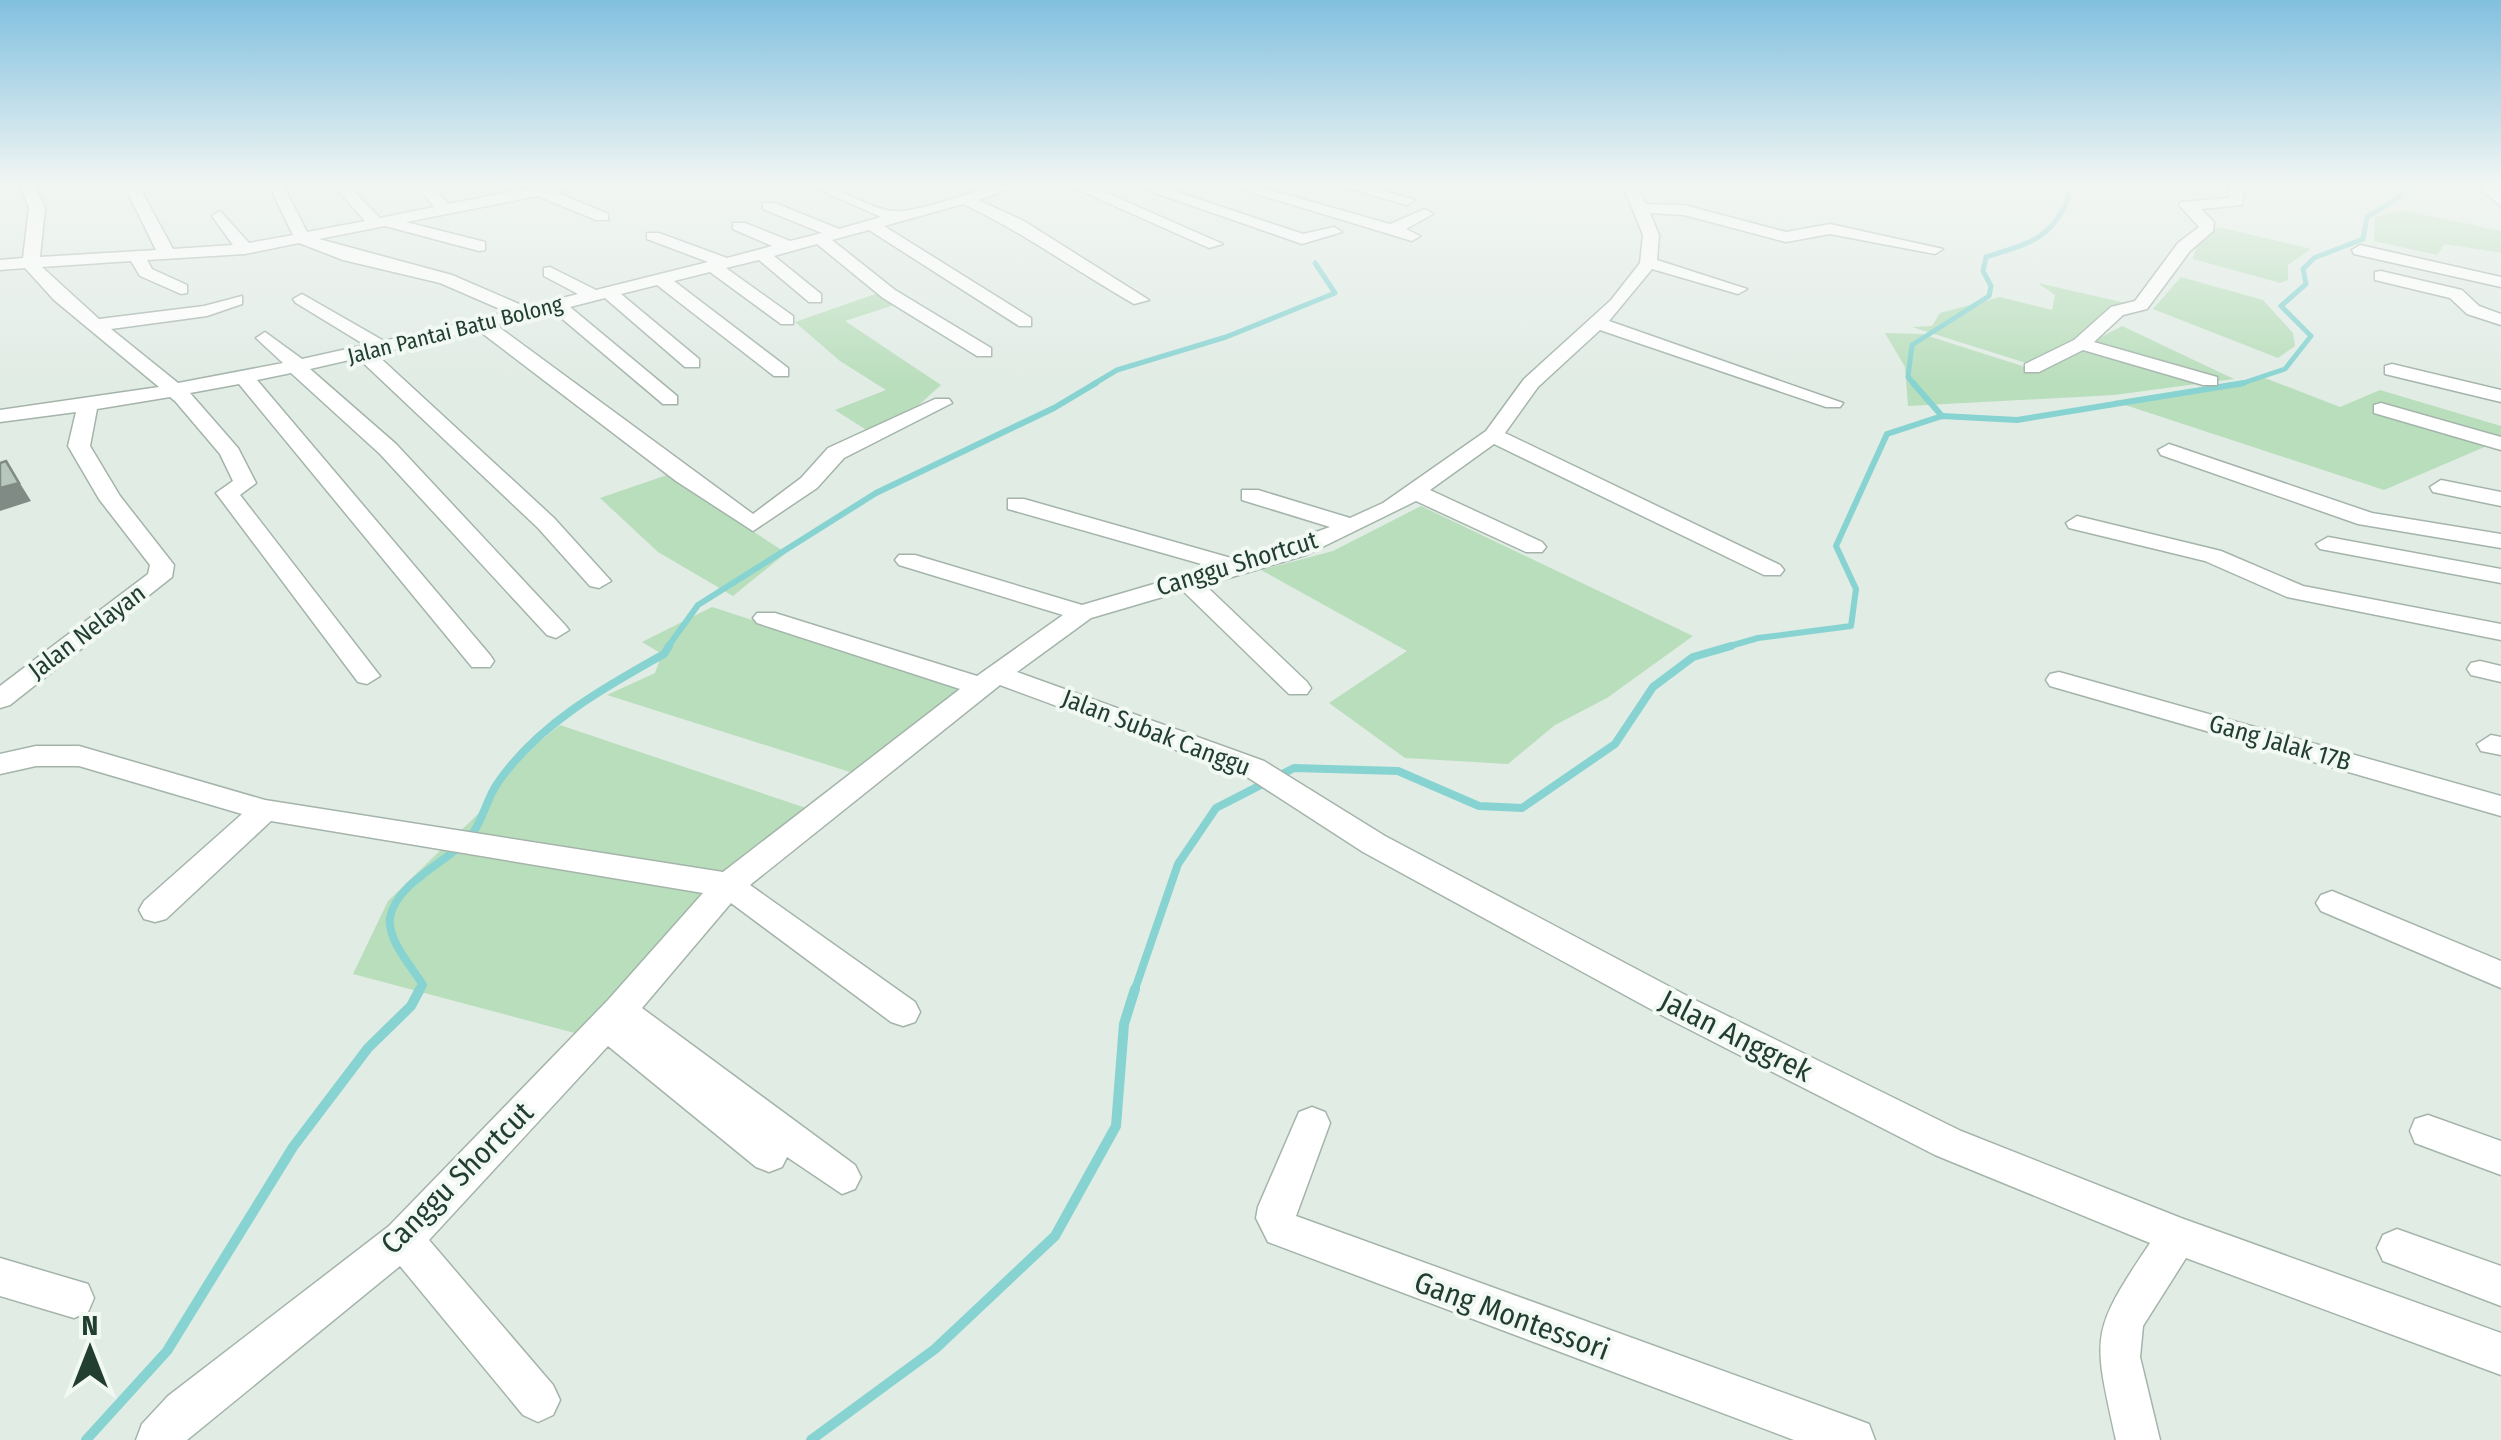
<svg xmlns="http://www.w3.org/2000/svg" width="2501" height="1440" viewBox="0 0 2501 1440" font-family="'Fira Sans Condensed',sans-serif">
<rect width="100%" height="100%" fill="#e1ece5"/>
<!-- green -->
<g fill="#b9debc">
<polygon points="2402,210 2501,231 2501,253 2445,244 2437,255 2374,241 2375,217"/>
<polygon points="2218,227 2311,249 2288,265 2288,280 2280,283 2193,259 2198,242"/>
<polygon points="2181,277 2263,300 2293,333 2295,346 2278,358 2153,309"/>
<polygon points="2038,283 2130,304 2092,331 2026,363 1912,327 1932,326 1940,313 2000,297 2052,310 2055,295"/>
<polygon points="881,292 897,304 845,321 941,385 912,411 868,431 835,410 886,390 840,361 795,322"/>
<polygon points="2122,326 2234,379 2114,395 1908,406 1905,367 1885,333 1922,334 2038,371"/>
<polygon points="2265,378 2340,407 2380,390 2501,426 2501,440 2384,490 2113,401"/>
<polygon points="667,475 786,553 733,596 658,552 600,498"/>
<polygon points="1421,506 1693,636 1607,698 1555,725 1508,764 1405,758 1329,703 1407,651 1261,570 1333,551"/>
<polygon points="712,607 966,689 850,772 607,695 655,673 662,654 642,642"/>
<polygon points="560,725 809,809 582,1035 353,974 388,901 480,812 507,768"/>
</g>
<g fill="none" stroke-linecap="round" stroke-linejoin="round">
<!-- stream-far3 -->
<g stroke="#87d3d1" stroke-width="5">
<polyline points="1092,385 1117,370 1226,337 1335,293 1315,263"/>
<path d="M1915,385L1908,377L1912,345L1989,296L1991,286L1983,271L1986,257C2029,243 2052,240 2069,196L2061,183"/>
<polyline points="2237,385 2285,369 2311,336 2281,306 2306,284 2303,269 2314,258 2363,239 2367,217 2400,197 2405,183"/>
</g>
<!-- stream-far2 -->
<g stroke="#87d3d1" stroke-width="6">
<polyline points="1913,383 1942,416"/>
<polyline points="667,648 698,605 876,493 1054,408 1096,383"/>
<polyline points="1723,648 1758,638 1851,626 1856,589 1836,546 1887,434 1942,416 2017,420 2244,383"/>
</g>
<!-- stream-far1 -->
<g stroke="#87d3d1" stroke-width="8">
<path d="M419,992L423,985C412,967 387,940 390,918C395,884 447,862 469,838C482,824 486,800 497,784C537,725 603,688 664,654L669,646"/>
<polyline points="1134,992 1178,864 1216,808 1294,768 1398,771 1479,806 1522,808 1615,744 1653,687 1693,657 1731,646"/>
</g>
<!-- stream -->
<g stroke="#87d3d1" stroke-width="10">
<polyline points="86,1440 167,1351 293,1147 368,1048 411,1006 420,989"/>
<polyline points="811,1440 935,1349 1055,1236 1116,1126 1124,1024 1135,989"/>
</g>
<defs>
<g id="minor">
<path d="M19,183H34L45,208L40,257L156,250L123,183H137L173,249L233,245L212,216L220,211L249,243L293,235L268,183H282L307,232L365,221L331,183H346L380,218L434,207L415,183H430L448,204L557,183H586L556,192L608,214V220H596L538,196L406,222L485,242V250L479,251L385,226L319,239L452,275L526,307L578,294L544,276V268L550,267L596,290L708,262L647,239V233H659L727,258L772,246L733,229V223H745L790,241L822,233L763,209V203H775L839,229L881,217L804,183C837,183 876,215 902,211C945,206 983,183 1026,183L978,200L1024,221L1149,300L1134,304C1076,271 1023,232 963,204L884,226L1031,318V326H1019L869,230L832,240L895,290L991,348V356H977L883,298L817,244L774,256L821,294V302H809L759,260L726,268L793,316V324H781L710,272L674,281L788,368V376H774L657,285L621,294L699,359V367H685L605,298L570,307L677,396V404H663L553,311L496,325L753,514L801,478L828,448L935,399H949L952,403L844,458L817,488L753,531L676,481L478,330L376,354L554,518L611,581L599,588L590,586L538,528L358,358L310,369L396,444L565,625L569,630L556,638L547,635L380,454L291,373L257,380L490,655L494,661L490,667H472L239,384L190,393L238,448L256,483L240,495L380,676L367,684L358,682L216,493L233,481L220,454L175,401L170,397L97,409L90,446L120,496L174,565L172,577L10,705L0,708V686L148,574L150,565L99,499L68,446L76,412L0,422V410L159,387L54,300L25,268L0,270V260L23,258L29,208ZM299,243L343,260L440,283L507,312L384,341L302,294L293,299L296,303L365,345L302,359L265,332L256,338L283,363L178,383L111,329L207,316L242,304V296L204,306L99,319L42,267L131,261L140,276L181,294L187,293V285L152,269L147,260L245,254Z"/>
<polygon points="1063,183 1084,183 1223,244 1209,248"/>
<polygon points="1127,183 1150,183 1303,234 1334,227 1342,232 1302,244"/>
<polygon points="1221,183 1245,183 1390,224 1425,209 1433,214 1406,229 1420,236 1412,241"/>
<polygon points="1331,183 1357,183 1415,200 1407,205"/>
<path d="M1622,183H1636L1646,204L1684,205L1786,232L1830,224L1943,249L1935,254L1830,234L1786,242L1684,215L1650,213L1659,235L1657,260L1747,289L1738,294L1652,269L1609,321L1843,403L1840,407H1826L1600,330L1538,387L1505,433L1780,565L1784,570L1780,575H1764L1494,444L1430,490L1542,542L1546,547L1542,552H1526L1416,501L1306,555L1205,585L1307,682L1311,688L1307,694H1289L1183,591L1091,618L1017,672L1264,761L1385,836L1691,998L1961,1131L2181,1218L2501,1333V1375L2186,1258L2143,1326L2140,1357L2160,1440H2116C2093,1335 2089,1334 2150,1243L1935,1155L1667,1018L1363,852L1244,775L1000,685L750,885L915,1002L920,1012L915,1022L903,1026L891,1022L731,903L642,1008L855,1165L861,1177L855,1189L842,1194L787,1157L782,1167L769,1172L756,1167L608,1046L429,1240L553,1385L560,1400L553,1415L538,1422L523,1415L400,1266L187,1440H136L142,1424L168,1396L389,1226L608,1000L703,893L271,821L166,919L155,922L144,919L139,910L144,901L242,814L79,766H36L0,774V754L36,746H79L265,800L723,872L960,689L757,623L753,618L757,613H775L977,676L1063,615L899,565L895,560L899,555H915L1082,605L1212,567L1008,509V499H1024L1238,560L1330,527L1242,500V490H1258L1350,518L1383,503L1486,431L1524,379L1611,300L1640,263L1643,235Z"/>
<polygon points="2230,183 2245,183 2242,205 2201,209 2214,222 2213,231 2190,251 2147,309 2123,315 2094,342 2217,377 2217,385 2203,385 2083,350 2039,372 2025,372 2025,364 2074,340 2111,307 2135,301 2178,243 2199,227 2179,205 2181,202 2229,198"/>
<polygon points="2481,183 2491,183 2501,192 2501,206 2481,189"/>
<polygon points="2360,245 2501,277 2501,287 2354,254 2352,250"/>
<polygon points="2381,271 2462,290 2479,306 2501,314 2501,325 2467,314 2450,298 2375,280 2375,272"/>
<polygon points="2392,364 2501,390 2501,402 2385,374 2385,366"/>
<polygon points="2381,403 2501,437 2501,450 2374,413 2374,405"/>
<polygon points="2169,444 2372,513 2501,534 2501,548 2358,524 2161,455 2158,450"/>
<polygon points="2441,480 2501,492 2501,506 2433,492 2430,487"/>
<polygon points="2077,516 2221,551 2303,586 2501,624 2501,640 2287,597 2205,561 2069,528 2066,523"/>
<polygon points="2328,537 2501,569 2501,583 2320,549 2316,544"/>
<polygon points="2480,661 2501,666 2501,682 2471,675 2467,669 2471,663"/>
<polygon points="2059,672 2501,796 2501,816 2050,686 2046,680 2050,674"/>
<polygon points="2491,735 2501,737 2501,755 2481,751 2477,744"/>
<polygon points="2332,891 2501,961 2501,988 2321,911 2316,903 2321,895"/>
<polygon points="1312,1107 1325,1112 1330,1123 1296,1216 1853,1418 1869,1424 1875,1440 1794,1440 1268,1242 1256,1218 1258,1207 1299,1112"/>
<polygon points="2428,1115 2501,1141 2501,1175 2415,1143 2410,1131 2415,1119"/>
<polygon points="2397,1229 2501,1266 2501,1306 2383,1261 2377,1248 2383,1235"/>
<polygon points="0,1258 88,1284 94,1298 88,1312 74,1318 0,1296"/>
</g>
</defs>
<!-- minor casing -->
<use href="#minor" stroke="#a4b4ab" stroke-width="3"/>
<!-- minor -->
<use href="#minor" fill="#fff" fill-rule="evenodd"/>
</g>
<!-- shaded-wall -->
<polygon fill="#808b85" points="6,461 31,501 0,511 0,488"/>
<!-- building -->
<polygon fill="#b7c7be" stroke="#808b85" stroke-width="2.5" points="6,461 19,483 0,488 0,463"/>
<!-- sky -->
<linearGradient id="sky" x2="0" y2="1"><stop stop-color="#81c0df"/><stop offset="0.48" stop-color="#f2f6f3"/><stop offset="1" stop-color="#f2f6f3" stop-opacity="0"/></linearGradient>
<rect width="2501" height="384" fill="url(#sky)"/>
<g text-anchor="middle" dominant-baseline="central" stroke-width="8" stroke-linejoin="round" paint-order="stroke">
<!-- far-street labels -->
<g font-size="22" fill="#213e31" stroke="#f2f9f4">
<text transform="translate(455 330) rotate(-14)">Jalan Pantai Batu Bolong</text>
</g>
<!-- street labels -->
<g font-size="25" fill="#213e31" stroke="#f2f9f4">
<text transform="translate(1237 564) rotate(-17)">Canggu Shortcut</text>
<text transform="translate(87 632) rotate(-37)">Jalan Nelayan</text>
<text transform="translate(1156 733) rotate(21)">Jalan Subak Canggu</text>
<text transform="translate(2280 743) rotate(16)">Gang Jalak 17B</text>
</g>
<!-- near-street labels -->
<g font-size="30" fill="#213e31" stroke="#f2f9f4">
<text transform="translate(1736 1036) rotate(27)">Jalan Anggrek</text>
<text transform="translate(457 1178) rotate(-45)">Canggu Shortcut</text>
<text transform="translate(1512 1316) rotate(20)">Gang Montessori</text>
</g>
</g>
<!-- north arrow -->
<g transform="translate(90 1350)" stroke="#f2f9f4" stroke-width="8" paint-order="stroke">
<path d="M0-8L18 38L0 25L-18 38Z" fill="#213e31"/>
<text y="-15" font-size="28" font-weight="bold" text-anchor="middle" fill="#213e31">N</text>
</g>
</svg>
